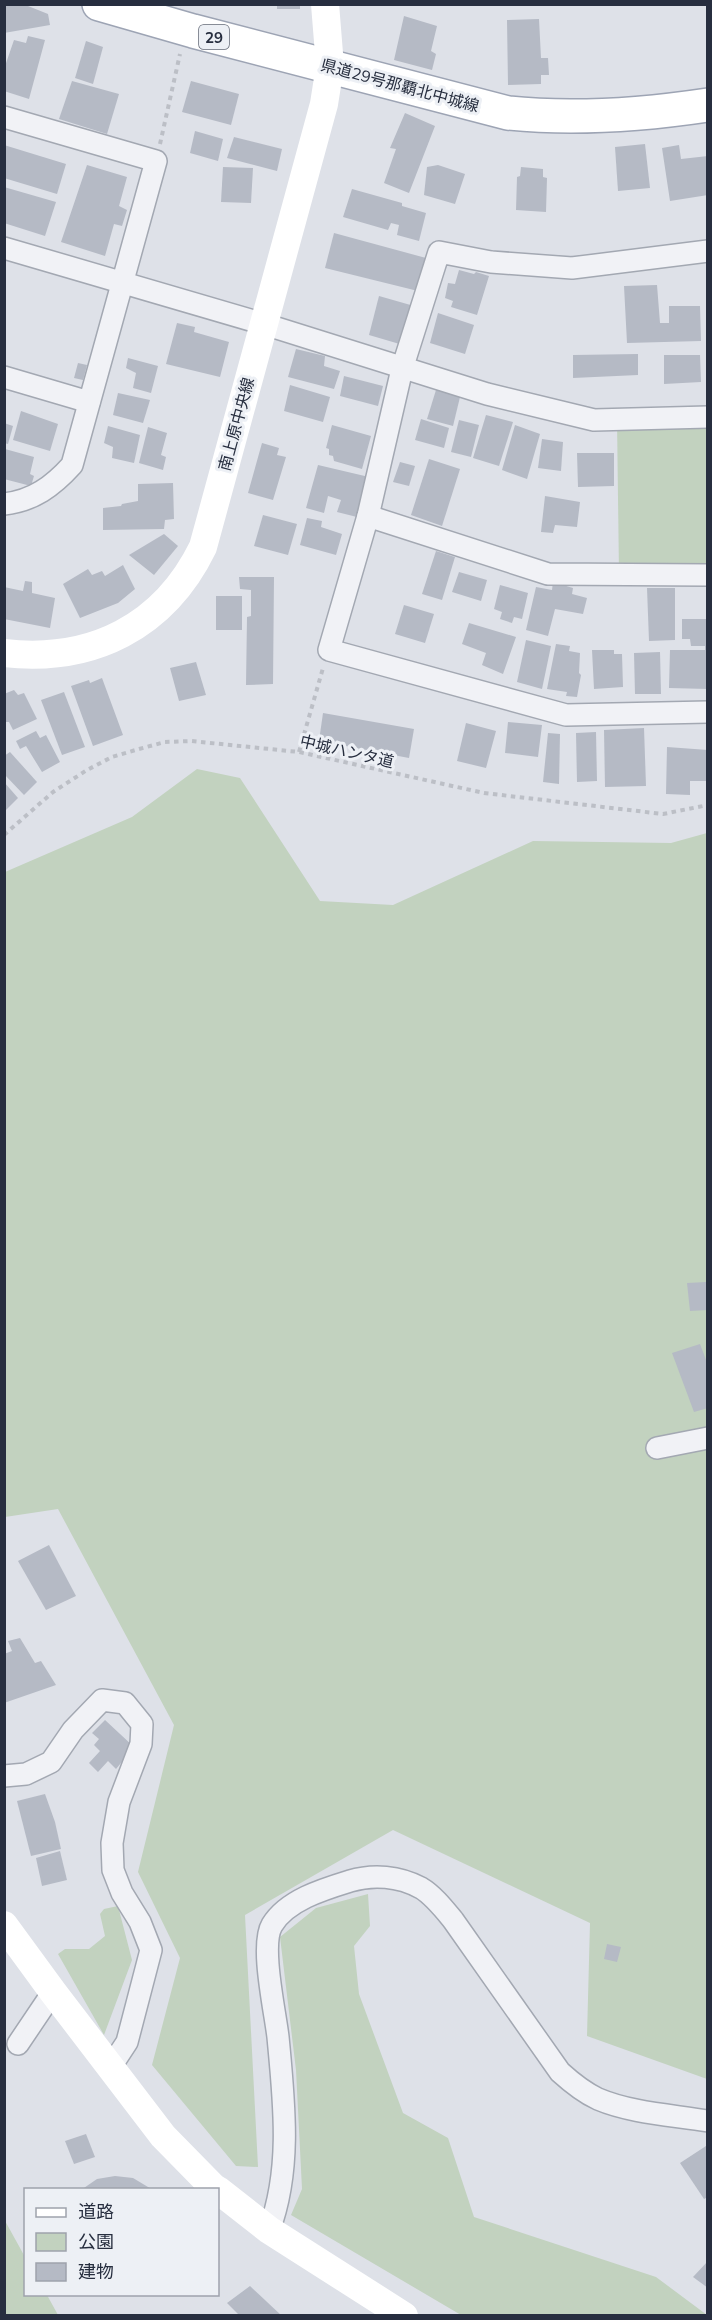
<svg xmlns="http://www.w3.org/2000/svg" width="712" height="2320" viewBox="0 0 712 2320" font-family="Mulish,'Noto Sans JP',sans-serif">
<rect width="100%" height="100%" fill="#dee1e8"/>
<!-- green -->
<g fill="#c2d2bf">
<polygon points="707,417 707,575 619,574 617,420"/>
<polygon points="197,769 240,778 320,901 393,905 533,841 671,843 707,833 707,2079 587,2036 590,1923 393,1830 245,1915 258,2167 236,2166 152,2065 180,1958 138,1872 174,1725 58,1509 5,1517 5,872 132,817"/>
<polygon points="368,1894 370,1926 354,1946 359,1994 403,2113 448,2138 474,2217 656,2277 707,2315 461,2315 291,2215 302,2189 296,2070 280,1937 316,1908"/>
<polygon points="118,1906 132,1960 104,2035 58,1954 65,1949 89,1949 105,1936 100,1914 104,1909"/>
<polygon points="4,2219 25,2257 26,2294 47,2295 58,2315 5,2315"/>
</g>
<!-- building -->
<g fill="#b5bac5">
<polygon points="23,4 48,14 50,25 4,33 4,5"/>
<rect x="277" y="4" width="23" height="5"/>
<polygon points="404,16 437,26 431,51 436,54 432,70 394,60"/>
<polygon points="539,19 541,58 548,58 549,75 541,75 541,84 508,85 507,20"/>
<polygon points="28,36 45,40 29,99 4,91 4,69 14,40 26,43"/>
<polygon points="86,41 103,47 93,84 75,78"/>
<polygon points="72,81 119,94 107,134 59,119"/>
<polygon points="191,81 239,94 231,125 182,112"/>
<polygon points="405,113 435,126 409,193 384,183 396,149 390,148"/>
<polygon points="195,131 223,139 218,161 190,153"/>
<polygon points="234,137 282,149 277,171 227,158"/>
<polygon points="645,144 650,188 618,191 615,147"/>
<polygon points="4,145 66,164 57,194 4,178"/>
<polygon points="679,145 681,159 708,156 708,195 670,201 662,148"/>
<polygon points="87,165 127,177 119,206 127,210 122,226 114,224 105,256 61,242"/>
<polygon points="438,165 465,174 455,204 424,195 427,167"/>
<polygon points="223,167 253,168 251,203 221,202"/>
<polygon points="521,167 543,169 543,177 547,178 546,212 516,210 517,177 520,176"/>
<polygon points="4,187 56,202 45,236 4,223"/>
<polygon points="352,189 402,203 402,206 426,213 419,241 397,235 399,225 391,223 388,230 343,217"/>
<polygon points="334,233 426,258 418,291 325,268"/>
<polygon points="459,270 474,274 476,272 489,276 477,315 451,307 453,301 445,298 448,283 455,284"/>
<polygon points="657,285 660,323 669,323 669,306 700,306 701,341 627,343 624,286"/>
<polygon points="379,296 414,306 403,345 369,335"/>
<polygon points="438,313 474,325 465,354 430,343"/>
<polygon points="177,323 195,327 194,332 229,342 220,377 166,364"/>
<polygon points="296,349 325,356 324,366 340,371 334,389 288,377"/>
<polygon points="638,354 638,375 573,378 573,355"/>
<polygon points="664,355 700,355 701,382 664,384"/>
<polygon points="128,358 158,366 151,393 133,388 136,373 126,368"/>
<polygon points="78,363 87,365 83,380 74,378"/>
<polygon points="344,376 383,386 378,406 340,396"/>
<polygon points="290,385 330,397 323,422 284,411"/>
<polygon points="436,390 460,397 453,426 427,419"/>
<polygon points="118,393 150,400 143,423 113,415"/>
<polygon points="21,411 58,424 50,451 13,440"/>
<polygon points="486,415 513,422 499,466 473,458"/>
<polygon points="421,419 449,428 444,448 415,440"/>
<polygon points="459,420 479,425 471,457 451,452"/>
<polygon points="4,423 13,426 8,444 4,443"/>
<polygon points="332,425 371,436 362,469 334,461 333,456 329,455 329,449 326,448"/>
<polygon points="515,425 540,434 527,479 502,470"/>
<polygon points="108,426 140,435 134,463 112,458 113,447 104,443"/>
<polygon points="148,427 167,433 161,455 166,457 163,470 139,463"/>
<polygon points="542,439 563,442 561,471 538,468"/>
<polygon points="262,443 279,448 277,455 286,457 273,500 248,493"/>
<polygon points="5,449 34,457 30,474 34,476 31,486 4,479"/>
<polygon points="577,453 614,453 614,486 578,487"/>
<polygon points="429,459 460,469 442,526 411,515"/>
<polygon points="400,462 415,466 409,486 393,482"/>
<polygon points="318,465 369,477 357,517 337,512 341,500 328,496 324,513 306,508"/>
<polygon points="173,483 174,519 165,520 164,529 103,530 103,508 121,506 122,504 138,501 138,484"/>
<polygon points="545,496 580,502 577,527 555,525 553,533 541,532"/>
<polygon points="263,515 297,524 288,555 254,546"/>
<polygon points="307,518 322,521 321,527 342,534 336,555 300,545"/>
<polygon points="164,534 178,546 154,575 129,555"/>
<polygon points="436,551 455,557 442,600 422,594"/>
<polygon points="123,565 135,589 118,603 80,618 63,584 88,569 92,575 102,571 105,576"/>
<polygon points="459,572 487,580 481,601 452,592"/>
<polygon points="239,577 274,577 273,684 246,685 247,617 251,616 251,590 240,589"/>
<polygon points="25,581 32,582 32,593 55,598 50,628 4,619 4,587 23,591"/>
<polygon points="553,582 573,588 572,594 587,598 583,614 555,609 548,636 526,630 536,587 552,590"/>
<polygon points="500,585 528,593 522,619 514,617 512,623 500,619 502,612 494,609"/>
<polygon points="647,588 675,588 675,640 649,641"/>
<rect x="216" y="596" width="26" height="34"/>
<polygon points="404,605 434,614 425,643 395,634"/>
<polygon points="682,619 708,619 708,689 669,688 670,650 705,650 705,646 691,646 690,639 682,639"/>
<polygon points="469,623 516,637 503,674 482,665 486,653 462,644"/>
<polygon points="526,640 551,646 542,689 517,682"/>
<polygon points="556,644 570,646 569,651 580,653 579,673 581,675 577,697 566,696 567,692 547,689"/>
<polygon points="592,650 614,650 614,654 622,654 623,687 594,689"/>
<polygon points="660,652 661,694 635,694 634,653"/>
<polygon points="196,662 206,695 179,701 170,668"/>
<polygon points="102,678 123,735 93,746 71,686 89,680 90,683"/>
<polygon points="14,690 18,695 24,693 37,719 13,730 9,722 6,722 4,719 4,694"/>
<polygon points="64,692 85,747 62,755 41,700"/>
<polygon points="323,713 414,729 409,758 319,741"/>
<polygon points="508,722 542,725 538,757 505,753"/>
<polygon points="466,723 496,731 486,768 457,761"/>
<polygon points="644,728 646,786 605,787 604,730"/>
<polygon points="36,731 40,738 46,735 60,762 42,772 26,746 20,749 16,741"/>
<polygon points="596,732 597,781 577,782 576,733"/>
<polygon points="548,733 560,734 559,784 543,782"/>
<polygon points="667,747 708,750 708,781 690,781 690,795 666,794"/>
<polygon points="10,752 37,782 24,795 4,774 4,756"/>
<polygon points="4,782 18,798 6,810 4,808"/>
<polygon points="706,1282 708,1310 690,1311 687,1283"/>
<polygon points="700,1344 708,1365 708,1408 694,1412 672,1353"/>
<polygon points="49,1545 76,1596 46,1610 18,1561"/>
<polygon points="20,1638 35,1663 41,1661 56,1685 4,1703 4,1654 12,1651 8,1641"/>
<polygon points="105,1720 134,1747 116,1769 108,1761 98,1772 89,1763 100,1751 94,1745 99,1739 92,1733"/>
<polygon points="45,1794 55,1822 61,1849 31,1856 17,1801"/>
<polygon points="60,1851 67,1880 42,1886 36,1858"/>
<polygon points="607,1944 621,1947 617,1962 604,1959"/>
<polygon points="86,2134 95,2157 74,2164 65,2141"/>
<polygon points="706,2146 708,2197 704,2199 680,2163"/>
<polygon points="115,2176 133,2178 153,2190 81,2190 97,2179"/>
<polygon points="708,2261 708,2288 693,2277"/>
<polygon points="250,2286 282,2316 240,2316 227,2303"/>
</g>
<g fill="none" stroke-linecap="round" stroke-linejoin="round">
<defs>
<g id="street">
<path d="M4,117L156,161L72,465C53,486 33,501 4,504"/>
<polyline points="4,248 264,324 487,394 594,420 708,417"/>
<polyline points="708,251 572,268 491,262 439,252 402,369 368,516 329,650 566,715 708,712"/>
<polyline points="4,377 89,402"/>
<polyline points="368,516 548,574 708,575"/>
<polyline points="657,1448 708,1438"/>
<polyline points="4,1776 26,1774 51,1762 73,1730 102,1700 125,1703 142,1724 141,1744 119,1802 112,1843 113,1870 122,1893 140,1922 151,1950 127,2042 110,2068"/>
<polyline points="18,2044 53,1992"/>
<path d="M269,2230C292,2169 284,2101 278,2037C275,2011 260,1945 272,1925C287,1900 324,1889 350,1881C373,1874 399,1876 421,1888C433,1895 444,1909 453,1920L560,2072C571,2082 583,2092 598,2099C631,2113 672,2115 708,2121"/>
</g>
<path id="primary" d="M99,4L193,31L508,113C575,120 641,115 708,105"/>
</defs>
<!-- street casing -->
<use href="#street" stroke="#a3a8b2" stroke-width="24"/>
<!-- primary casing -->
<use href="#primary" stroke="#9da4b4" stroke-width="36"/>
<!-- path -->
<g stroke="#bcbfc6" stroke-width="4" stroke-dasharray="4.5 4.5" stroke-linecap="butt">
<polyline points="160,144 180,54"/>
<polyline points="299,752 323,668"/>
<polyline points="4,835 53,792 87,770 112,757 139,749 165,742 191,741 299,752 484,793 663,814 708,805"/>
</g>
<!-- street -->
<use href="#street" stroke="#f1f2f6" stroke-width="21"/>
<!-- secondary -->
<g stroke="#fff" stroke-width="28">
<path d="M4,653C92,663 164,627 203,547L324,104L330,66L325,4"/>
<polyline points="4,1925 53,1992 163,2136 216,2190"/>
<polyline points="218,2190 269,2230 404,2316"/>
</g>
<!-- primary -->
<use href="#primary" stroke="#fff" stroke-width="33"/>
</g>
<g text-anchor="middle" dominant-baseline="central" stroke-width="6" stroke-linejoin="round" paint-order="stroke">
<!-- shield labels -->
<rect fill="#edf0f5" stroke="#626876" stroke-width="1.5" x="199" y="25" width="30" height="24" rx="4.5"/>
<g font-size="15" font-weight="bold" fill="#272e3f">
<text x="214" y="37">29</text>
</g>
<!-- street labels -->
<g font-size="16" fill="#272e3f" stroke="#edf0f5">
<text transform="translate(400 85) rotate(15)">県道29号那覇北中城線</text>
<text transform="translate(236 424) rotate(-75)">南上原中央線</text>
<text transform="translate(347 751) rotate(13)">中城ハンタ道</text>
</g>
</g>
<!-- border -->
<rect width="712" height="2320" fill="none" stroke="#272e3f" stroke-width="12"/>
<!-- legend -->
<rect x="24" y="2188" width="195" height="108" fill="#edf0f5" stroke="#9ea2ac" stroke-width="1.5"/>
<rect x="36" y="2208" width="30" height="9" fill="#ffffff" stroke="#9ea2ac" stroke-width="1.5"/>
<text x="78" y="2218" font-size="18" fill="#272e3f">道路</text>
<rect x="36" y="2233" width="30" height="18" fill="#c2d2bf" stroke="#9ea2ac" stroke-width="1.5"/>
<text x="78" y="2248" font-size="18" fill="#272e3f">公園</text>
<rect x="36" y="2263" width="30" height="18" fill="#b5bac5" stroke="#9ea2ac" stroke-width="1.5"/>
<text x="78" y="2278" font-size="18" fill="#272e3f">建物</text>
</svg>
